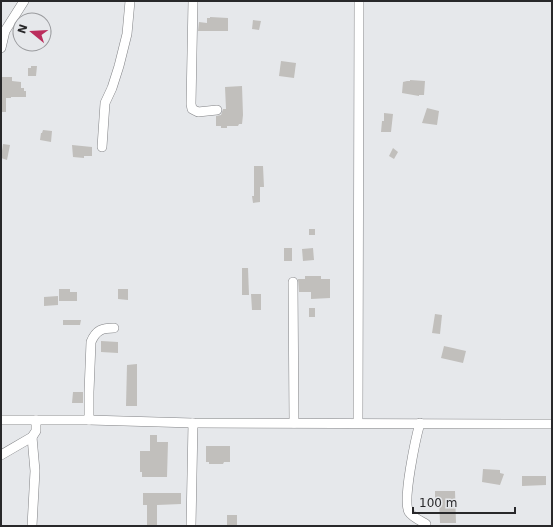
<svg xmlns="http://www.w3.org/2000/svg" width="553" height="527" viewBox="0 0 553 527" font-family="'DejaVu Sans',sans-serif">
<rect width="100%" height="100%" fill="#e6e8eb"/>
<!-- building -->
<g fill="#c1bfbc">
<polygon points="210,17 228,18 228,31 198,31 199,22 207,23 207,18 210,18"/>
<polygon points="253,20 261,21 259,30 252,29"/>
<polygon points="281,61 296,63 294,78 279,76"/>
<polygon points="31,66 37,66 36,76 28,76 28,68 31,68"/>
<polygon points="1,77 12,77 12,81 21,82 21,88 24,88 24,91 26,91 26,97 11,97 11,98 6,98 6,112 1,112"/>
<polygon points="410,80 425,81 424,95 419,95 419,96 402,93 403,82 407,81 410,81"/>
<polygon points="242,86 243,115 242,124 239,124 238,126 227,126 227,128 221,128 221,126 216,126 216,116 221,115 223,109 226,109 225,87"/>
<polygon points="427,108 439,111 437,125 422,123"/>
<polygon points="384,113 393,114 391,132 381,132 382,121 384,121"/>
<polygon points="43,130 52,131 51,142 40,140 41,133 42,133"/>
<polygon points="3,144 10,145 7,160 1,158"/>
<polygon points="72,145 92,147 92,156 84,156 84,158 73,157"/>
<polygon points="393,148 398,152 394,159 389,156"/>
<polygon points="254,166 263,166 264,187 260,187 260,202 253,203 252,196 254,196"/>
<rect x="309" y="229" width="6" height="6"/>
<rect x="284" y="248" width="8" height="13"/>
<polygon points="313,248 314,260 303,261 302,249"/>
<polygon points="242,268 248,268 249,295 242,295"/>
<polygon points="305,276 321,276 321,279 330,279 330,298 311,299 311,292 299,292 298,279 305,279"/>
<polygon points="59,289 70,289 70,292 77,292 77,301 59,301"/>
<polygon points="118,289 128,289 128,300 118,299"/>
<polygon points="251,294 261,294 261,310 252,310"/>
<polygon points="58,296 58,305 44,306 44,297"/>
<rect x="309" y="308" width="6" height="9"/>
<polygon points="435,314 442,315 440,334 432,333"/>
<polygon points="63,320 81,320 80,325 63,325"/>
<polygon points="101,341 118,342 118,353 101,352"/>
<polygon points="444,346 466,351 463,363 441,358"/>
<polygon points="137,364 137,406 126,406 127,365"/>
<polygon points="73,392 83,392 83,403 72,403"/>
<polygon points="150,435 157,435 157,442 168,442 167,477 142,477 142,472 140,472 140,451 150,451"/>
<polygon points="206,446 230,446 230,462 224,462 223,464 209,464 209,462 206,462"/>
<polygon points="483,469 500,470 500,473 504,474 500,485 482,482"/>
<polygon points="522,476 546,476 546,485 522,486"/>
<polygon points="435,491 455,491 456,523 440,523 439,499 435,499"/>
<polygon points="143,493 181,493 181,504 157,505 157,526 147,526 147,505 143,505"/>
<rect x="227" y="515" width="10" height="11"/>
</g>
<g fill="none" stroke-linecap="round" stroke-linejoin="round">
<defs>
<g id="minor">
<polyline points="193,1 191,104 192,109 198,112 217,110"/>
<polyline points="1,48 5,31 24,1"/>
<polyline points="102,147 105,103 112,88 119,66 127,34 130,1"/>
<polyline points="293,282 294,423"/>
<polyline points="1,420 89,420 193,423 552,424"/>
<path d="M89,420V392L91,342C96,330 102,328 114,328"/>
<polyline points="358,423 359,1"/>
<path d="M420,423C416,437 402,501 409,512C412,517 421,521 426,524"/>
<polyline points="32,437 35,471 32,526"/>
<polyline points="1,455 32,437 36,431 36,420"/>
<polyline points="191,526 193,423"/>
</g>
</defs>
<!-- minor casing -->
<use href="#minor" stroke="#818285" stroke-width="10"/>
<!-- minor -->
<use href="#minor" stroke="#fff" stroke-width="9"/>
</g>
<!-- border -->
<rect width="553" height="527" fill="none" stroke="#28282a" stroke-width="4"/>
<!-- north arrow -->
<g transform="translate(32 32) rotate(288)"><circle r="19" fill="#e6e8eb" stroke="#9a9b9e"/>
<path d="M0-3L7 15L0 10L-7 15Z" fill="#bb2d5c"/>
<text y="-6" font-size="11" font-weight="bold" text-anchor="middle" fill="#28282a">N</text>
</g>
<!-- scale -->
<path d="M413 507v6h102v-6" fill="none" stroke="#28282a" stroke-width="2"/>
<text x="419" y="507" font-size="12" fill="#28282a" stroke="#e6e8eb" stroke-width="3" paint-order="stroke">100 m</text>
</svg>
